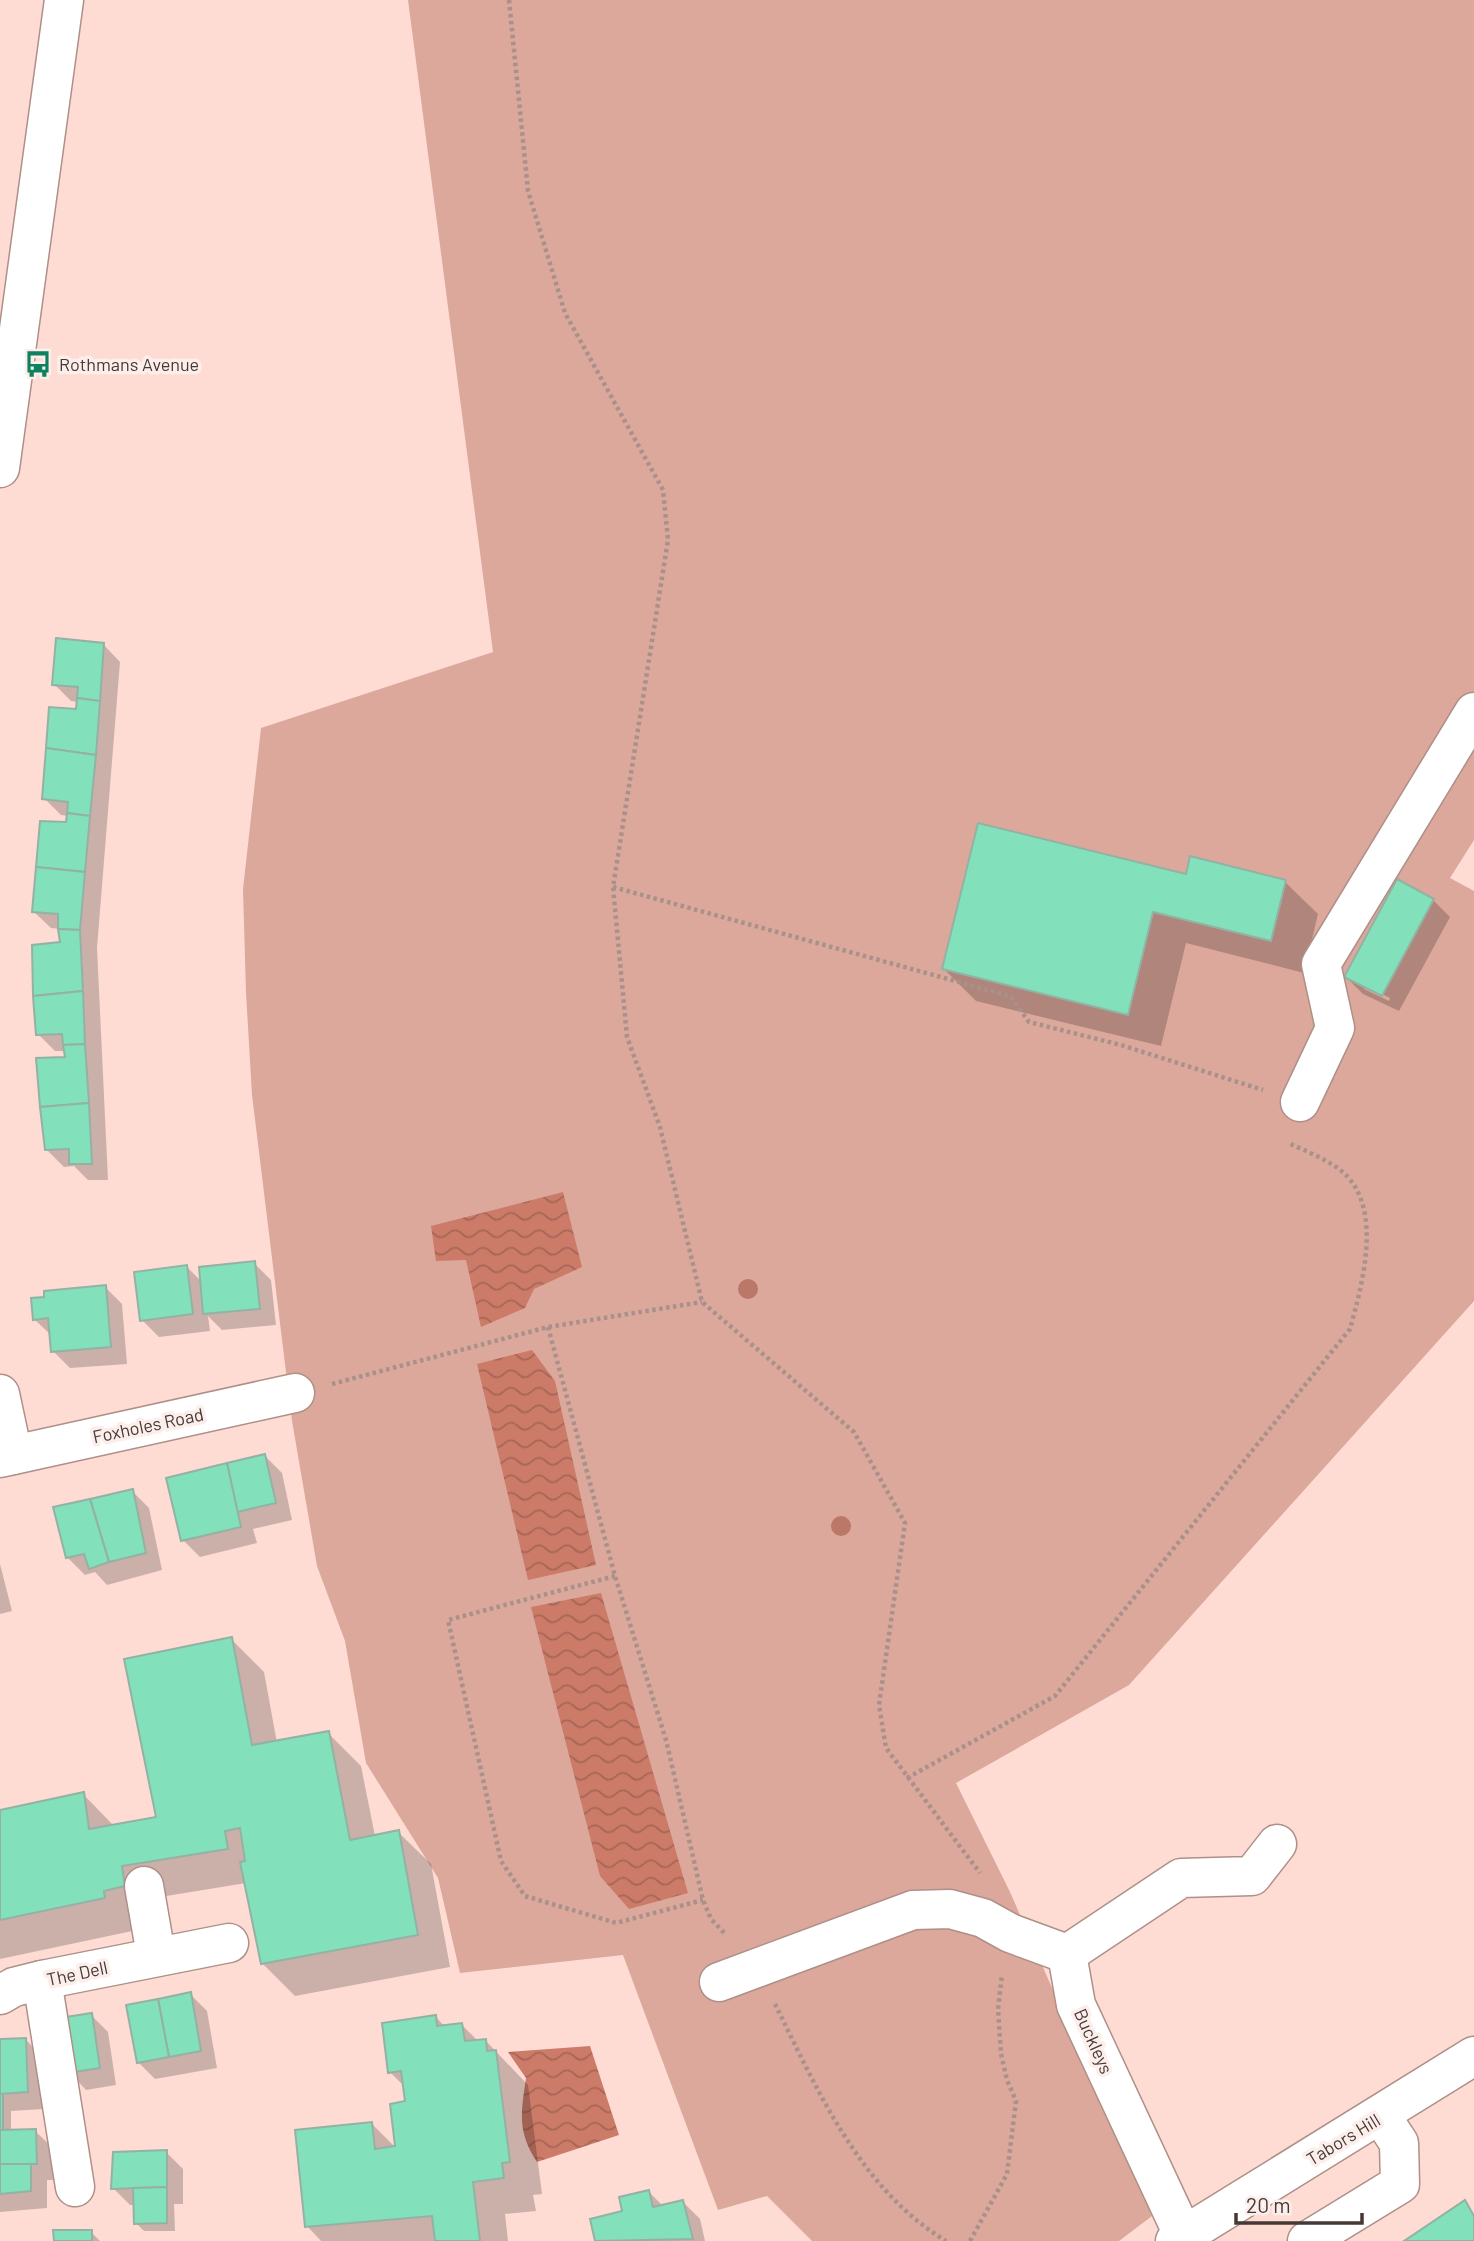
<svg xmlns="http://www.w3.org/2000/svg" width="1474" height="2241" viewBox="0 0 1474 2241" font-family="Barlow,sans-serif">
<defs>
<pattern id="water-waves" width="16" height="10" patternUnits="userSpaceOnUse" patternTransform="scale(1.75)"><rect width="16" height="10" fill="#cb7b68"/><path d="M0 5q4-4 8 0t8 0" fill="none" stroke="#a76656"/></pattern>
</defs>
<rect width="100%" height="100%" fill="#fedcd4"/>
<!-- park -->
<polygon fill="#dca89b" points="408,0 1474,0 1474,840 1450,878 1474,891 1474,1301 1129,1685 956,1783 1010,1892 1152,2216 1119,2241 812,2241 767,2196 718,2210 623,1955 460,1973 438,1878 366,1763 345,1641 317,1566 292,1421 252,1095 246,993 243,889 261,728 493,652"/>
<!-- water -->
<g fill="url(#water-waves)">
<polygon points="563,1192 582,1267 534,1289 525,1308 481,1327 466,1260 436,1261 431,1226"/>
<polygon points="532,1350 555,1381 596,1565 528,1580 477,1364"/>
<polygon points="601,1593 688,1893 629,1909 600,1876 531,1607"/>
<path d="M590,2046L619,2135L537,2162C517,2131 521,2113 526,2078L508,2052Z"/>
</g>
<!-- shadow -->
<g fill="#0003" fill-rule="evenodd">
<polygon points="103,644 120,662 97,948 108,1180 88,1180 74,1166 64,1167 47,1150 67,1058 66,1051 55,1051 38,1034 62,943 61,929 51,928 33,911 68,816 61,815 44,798 78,711 79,702 71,701 54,684"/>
<polygon points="1188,876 1285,882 1318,914 1304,973 1186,943 1161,1046 976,1001 944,969"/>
<path d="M1433,900L1450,917L1399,1011L1363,994L1346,977ZM1364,985L1390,998L1389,1001L1364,989Z"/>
<polygon points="254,1263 271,1280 276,1325 222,1330 208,1316 210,1331 159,1337 142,1320 186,1266 202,1282"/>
<polygon points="105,1287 122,1304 127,1364 70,1368 53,1351 52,1336 34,1319"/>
<polygon points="265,1456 282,1473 292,1520 253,1529 257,1543 200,1557 183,1540"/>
<polygon points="132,1491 149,1508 162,1570 107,1585 95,1572 85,1575 68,1558"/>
<polygon points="0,1564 12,1611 0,1614"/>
<polygon points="231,1639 264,1672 277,1743 328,1733 361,1766 375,1836 398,1832 431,1864 450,1967 295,1996 262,1963 246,1883 154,1898 137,1930 0,1959 0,1812 83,1794 114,1826 158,1818"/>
<polygon points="190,1994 207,2011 217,2068 155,2079 138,2062"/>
<polygon points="91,2015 108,2032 116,2085 86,2090 69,2072"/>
<polygon points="436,2017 445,2027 462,2025 478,2041 486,2041 528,2085 542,2194 533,2195 536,2211 505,2214 508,2241 321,2241 307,2226 372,2124 397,2149 407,2103 405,2087 390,2072"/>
<polygon points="0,2040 26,2040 43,2057 44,2109 11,2111 11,2132 35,2131 53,2148 53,2180 47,2180 47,2208 0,2212"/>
<polygon points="166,2152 183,2169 183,2204 174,2204 175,2231 144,2231 136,2223 135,2205 130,2205 113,2188"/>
<polygon points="649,2192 663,2206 683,2202 700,2219 705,2241 597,2241 592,2220 624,2212"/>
<polygon points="91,2232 100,2241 55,2241"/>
</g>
<!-- building -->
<g fill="#82e0ba" stroke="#93b2a3" stroke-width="2">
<polygon points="56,638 104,643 100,701 77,698 78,687 52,685"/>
<polygon points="77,698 100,701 96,755 46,748 49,707 76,709"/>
<polygon points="46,748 96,755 90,816 67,813 68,802 42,799"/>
<polygon points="67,813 90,816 85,872 36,867 40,821 66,822"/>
<polygon points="978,823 1186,874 1190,856 1286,880 1271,941 1153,912 1128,1015 942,969"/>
<polygon points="36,867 85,872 80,930 58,929 58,914 32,912"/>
<polygon points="1397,879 1434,899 1382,996 1344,977"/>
<polygon points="58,929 80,930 83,991 33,996 32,945 60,942"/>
<polygon points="83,991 85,1044 63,1045 62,1034 36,1035 33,996"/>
<polygon points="85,1044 89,1103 40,1107 36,1058 65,1057 63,1045"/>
<polygon points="89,1103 92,1164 69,1164 69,1149 45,1150 40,1107"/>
<polygon points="255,1261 260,1309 203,1314 199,1267"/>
<polygon points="187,1265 193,1314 140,1321 134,1272"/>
<polygon points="106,1285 111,1347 51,1352 48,1318 33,1320 31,1298 44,1297 44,1291"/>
<polygon points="265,1454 276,1503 237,1512 227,1463"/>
<polygon points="227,1463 241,1527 181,1541 166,1478"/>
<polygon points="133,1489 146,1553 109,1562 90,1499"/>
<polygon points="90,1499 109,1562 89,1569 84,1554 66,1558 53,1507"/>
<polygon points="232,1637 252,1745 329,1731 350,1840 399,1830 418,1935 261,1964 240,1862 245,1861 240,1828 225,1831 228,1849 122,1866 125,1886 104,1891 105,1898 0,1920 0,1810 84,1792 89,1829 156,1817 124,1659"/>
<polygon points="191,1992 201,2051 169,2057 158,1999"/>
<polygon points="158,1999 169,2057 137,2063 126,2005"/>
<polygon points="92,2013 100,2068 68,2073 59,2018"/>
<polygon points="436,2015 437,2026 462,2023 465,2041 486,2039 487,2051 496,2050 510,2162 502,2163 504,2178 473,2182 480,2241 435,2241 432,2216 305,2227 295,2130 372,2122 375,2149 395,2146 390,2104 405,2101 401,2071 388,2073 382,2023"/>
<polygon points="26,2038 28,2092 0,2094 0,2039"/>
<rect x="0" y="2094" width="3" height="36"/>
<polygon points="36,2129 37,2164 0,2164 0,2130"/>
<polygon points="167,2150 167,2187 111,2189 113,2152"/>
<polygon points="0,2164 31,2164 31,2191 0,2194"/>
<polygon points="167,2187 167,2223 134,2224 133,2188"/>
<polygon points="649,2190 653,2207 683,2200 693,2239 595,2241 590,2219 622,2211 619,2197"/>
<polygon points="1465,2200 1474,2216 1474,2241 1404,2241"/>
<polygon points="53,2230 92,2230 92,2241 54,2241"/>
</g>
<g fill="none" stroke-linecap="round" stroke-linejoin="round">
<defs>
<g id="minor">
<polyline points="0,468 64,0"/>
<polyline points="1300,1102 1335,1028 1321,964 1474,712"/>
<polyline points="0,1394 13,1455"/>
<polyline points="0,1458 295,1393"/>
<polyline points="144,1886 156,1955"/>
<polyline points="42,1980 75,2187"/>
<polyline points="719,1982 913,1910 950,1909 983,1918 1010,1933 1067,1954"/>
<polyline points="0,1995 14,1987 42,1980 229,1943"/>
<polyline points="1175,2241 1474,2056"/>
<polyline points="1186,2241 1076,2005 1067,1954 1181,1878 1252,1876 1277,1844"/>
<polyline points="1307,2241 1400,2184 1399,2143 1381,2116"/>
</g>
</defs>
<!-- minor casing -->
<use href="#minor" stroke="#ae9088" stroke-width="41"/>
<!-- path -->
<g stroke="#a9918b" stroke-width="4.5" stroke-dasharray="3.5 3.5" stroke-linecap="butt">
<polyline points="509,0 528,191 565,313 663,490 668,540 613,887 627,1037 660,1127 702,1302 854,1432 905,1523 879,1705 886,1748 980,1873"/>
<polyline points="613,887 1010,996 1029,1022 1121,1045 1263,1090"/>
<polyline points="548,1327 615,1576 666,1740 703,1900 711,1919 726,1935"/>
<polyline points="332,1384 548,1327 702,1302"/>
<polyline points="615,1576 448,1620 501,1861 525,1896 616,1923 703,1900"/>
<path d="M907,1778L1055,1696L1350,1329C1362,1285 1383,1211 1345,1174C1331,1161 1306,1151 1288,1143"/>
<path d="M775,2004C818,2091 860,2189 946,2241"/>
<polyline points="970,2241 1007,2174 1016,2101 1007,2080 1001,2054 998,2009 1002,1974"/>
</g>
<!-- minor -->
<use href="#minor" stroke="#fff" stroke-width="38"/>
</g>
<!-- trees -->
<g fill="#bb7768">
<circle cx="748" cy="1289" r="10"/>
<circle cx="841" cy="1526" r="10"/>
</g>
<!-- icons -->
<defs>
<symbol id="bus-bare" viewBox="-9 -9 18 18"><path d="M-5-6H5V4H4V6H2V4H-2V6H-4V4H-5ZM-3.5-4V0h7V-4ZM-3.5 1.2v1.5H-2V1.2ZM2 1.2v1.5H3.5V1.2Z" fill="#0e815e" stroke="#fcefeb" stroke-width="2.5" paint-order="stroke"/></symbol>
</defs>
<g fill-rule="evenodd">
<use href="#bus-bare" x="19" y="345" width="38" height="38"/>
</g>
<g text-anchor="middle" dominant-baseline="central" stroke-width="7" stroke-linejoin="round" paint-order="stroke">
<!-- poi labels -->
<g font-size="18" fill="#463935" stroke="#fcefeb" text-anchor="start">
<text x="59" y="364">Rothmans Avenue</text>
</g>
<!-- street labels -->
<g font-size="18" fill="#463935" stroke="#fcefeb">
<text transform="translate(148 1425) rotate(-12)">Foxholes Road</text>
<text transform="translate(77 1973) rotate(-12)">The Dell</text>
<text transform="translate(1094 2041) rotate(66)">Buckleys</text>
<text transform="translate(1343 2139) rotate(-31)">Tabors Hill</text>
</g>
</g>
<!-- scale -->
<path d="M1236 2213v10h126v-10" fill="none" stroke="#463935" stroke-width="3.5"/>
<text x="1246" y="2213" font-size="21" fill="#463935" stroke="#fcefeb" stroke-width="5" paint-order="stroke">20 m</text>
</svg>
